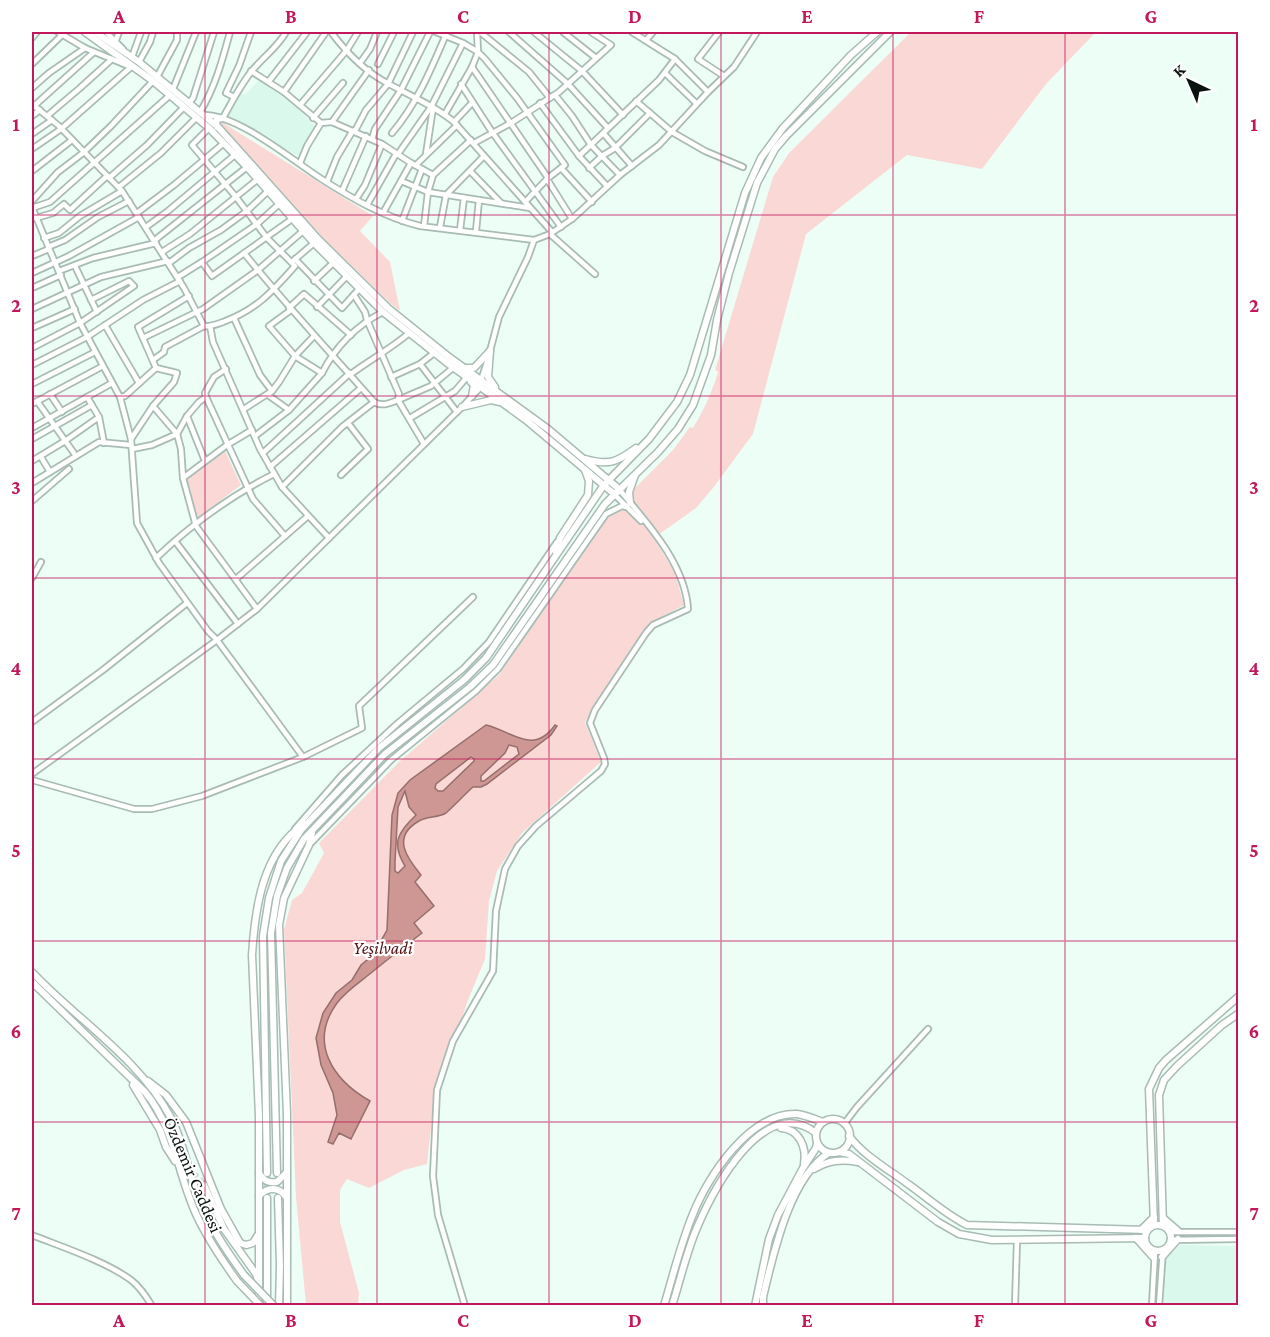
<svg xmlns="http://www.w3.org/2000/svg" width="1270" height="1337" viewBox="0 0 1270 1337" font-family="'Crimson Pro',serif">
<rect width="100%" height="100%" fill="#edfef6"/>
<!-- built -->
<g fill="#daf8eb">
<polygon points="259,80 292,102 315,127 298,156 227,117 239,94 245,95"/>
<polygon points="1180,1245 1238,1246 1238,1305 1162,1305 1164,1271 1167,1257"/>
</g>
<!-- green -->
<g fill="#fad8d5">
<path d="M911,32H1096L1046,84L982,169L907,155L806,234L753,434L713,488L696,508L654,538L675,573L684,605L649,624L585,722L601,762L522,833L497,871L489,901L485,959L468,1000L434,1100L427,1164L404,1170L369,1188L347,1179L340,1190V1222L359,1293L358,1305H306L296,1197L284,929L292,900L302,893L324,853L319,843L399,762L499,675L608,515L673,450L690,427L693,428C704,410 712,392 718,372L715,370L773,177L789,153Z"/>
<polygon points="220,121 373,216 360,231 390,262 400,311 390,303 325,240 219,124"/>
<polygon points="225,451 241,485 197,518 187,479"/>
</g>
<!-- water -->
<path fill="#ce9793" stroke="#946f6c" stroke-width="1.5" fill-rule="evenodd" d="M486,725C512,731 533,756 555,725L557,726L551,735L487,784L481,787H473C464,795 455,805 446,813C438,818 427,816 419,821C391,837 407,858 421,875L415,882L434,906L414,923L422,933C405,946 388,959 371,973C360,982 346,991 337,1003C308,1043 333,1080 370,1101L351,1139L339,1133L333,1144L328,1142L337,1115L333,1093L321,1065L316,1038L323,1013L336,993L352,980L361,965L373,955L387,930L392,815L398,793L410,780ZM509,745L517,747L519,754L484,781H481V776L505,753ZM471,757L474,759V761L443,791H438L435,788L436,784ZM405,791L409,807L416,815C398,832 391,843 405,866L398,873L395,871V862L398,807Z"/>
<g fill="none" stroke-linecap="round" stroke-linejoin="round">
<!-- major-tunnel -->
<g stroke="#cbdbd4" stroke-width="6" stroke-dasharray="6 3" stroke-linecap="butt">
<polyline points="178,1163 199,1178 204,1185"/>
<polyline points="267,1173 267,1198"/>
</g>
<defs>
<g id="minor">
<polyline points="58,32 85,48 131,67 61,129"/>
<polyline points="106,32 123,49"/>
<path d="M331,32C346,52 367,73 389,84C411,96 435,106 454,122L552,232"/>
<polyline points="436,32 463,43 478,52 485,59 517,98 565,165 548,178 525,202"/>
<polyline points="480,32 529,72 550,98"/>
<polyline points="509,32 568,84 608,128"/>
<polyline points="534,32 582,71 623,115"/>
<polyline points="563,32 596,58"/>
<polyline points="632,32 675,59 708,92"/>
<polyline points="719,32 698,59 724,76"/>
<polyline points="32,38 37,32"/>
<polyline points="116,40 119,32"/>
<polyline points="646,40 653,32"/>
<polyline points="132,57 141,32"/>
<polyline points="139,62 150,42 153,32"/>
<polyline points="360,63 370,49 377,32"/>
<polyline points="32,64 62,35"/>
<polyline points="378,64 394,32"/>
<polyline points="472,67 548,178"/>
<polyline points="251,71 284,92 321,123"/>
<polyline points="665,73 696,103"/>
<polyline points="157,77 177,40 177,32"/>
<polyline points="269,81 307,32"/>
<polyline points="461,84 492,132 561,227"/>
<polyline points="32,88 49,73 85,48"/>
<polyline points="173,89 196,32"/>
<polyline points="284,92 326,32"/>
<polyline points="555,95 572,116 591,145 620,175"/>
<polyline points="234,97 226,93 239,66 251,32"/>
<polyline points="636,101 672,132 705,151 743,167"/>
<polyline points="189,103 193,98 214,32"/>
<polyline points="540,103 579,156 607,186"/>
<polyline points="32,104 59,126 122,191 184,288 204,326"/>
<polyline points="300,105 347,50 358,32"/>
<polyline points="34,106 94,52"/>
<path d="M200,112C215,88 223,58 230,32"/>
<polyline points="445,114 472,67 478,52 477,32"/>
<path d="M203,115C237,114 291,159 320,178C351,198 384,217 420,226L534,240L550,234L572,219L620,175L659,145L708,92L734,67L757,32"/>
<polyline points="32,116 40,110"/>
<polyline points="47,116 80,88 112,59"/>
<path d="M223,118C231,103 240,86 251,72C262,58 278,47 286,32"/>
<polyline points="313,118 343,83"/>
<polyline points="332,122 382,144 411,163 433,175"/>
<polyline points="454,122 472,103"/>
<path d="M392,133C417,104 432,67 447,32"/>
<polyline points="32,134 52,120"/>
<polyline points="604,134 632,166"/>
<polyline points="372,139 375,129 401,90 430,32"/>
<polyline points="474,143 511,123 559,92 611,45 591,32"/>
<polyline points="32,149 61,129"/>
<polyline points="398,154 431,107 463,43"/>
<polyline points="426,154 433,108"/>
<polyline points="579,156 659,80 675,59"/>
<polyline points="300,163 307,146 321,123 332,122 369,70"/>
<polyline points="416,165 457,125"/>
<polyline points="561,168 592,202"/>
<polyline points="589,168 602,156 615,148 650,113"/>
<polyline points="32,171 72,140"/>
<polyline points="470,171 501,203"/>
<polyline points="109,178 147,145 184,107"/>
<polyline points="547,179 572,219"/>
<polyline points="401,181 428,192 530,208"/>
<polyline points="327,182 337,157 352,132 356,129 366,110 388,84 413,32"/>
<polyline points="119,187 161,153 197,117"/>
<polyline points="342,191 366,136"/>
<polyline points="356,199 365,185 382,144"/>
<polyline points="32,201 58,172 83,153 111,126 153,81"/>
<polyline points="279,204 257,224 202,262 212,276 292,219"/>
<polyline points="367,205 396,154"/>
<polyline points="32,207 80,323 120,397 131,439 137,523 159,563 208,631 217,640 303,757"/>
<polyline points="32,208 50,202 169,96"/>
<polyline points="137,213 174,185 224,143"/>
<polyline points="383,213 411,163"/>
<polyline points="36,218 53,213 64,204 70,210 107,176"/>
<polyline points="402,221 422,169"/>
<polyline points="424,226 428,192 433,175 471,140"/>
<polyline points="146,227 168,211 236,154"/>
<polyline points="440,227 446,195 484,156"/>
<polyline points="460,230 464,198"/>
<polyline points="476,231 479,200"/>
<polyline points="550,234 595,274"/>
<polyline points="44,238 59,233 80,216 122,191"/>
<polyline points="155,240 247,167"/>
<polyline points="48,247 65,240 98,217 129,201"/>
<polyline points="162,252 190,234 258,179"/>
<path d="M244,253C286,305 331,353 374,402C382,407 390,403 398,400L399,394L367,320L365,312L354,295"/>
<polyline points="32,256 49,249"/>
<polyline points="295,259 342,308 359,289"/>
<polyline points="293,261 314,243"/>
<polyline points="169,263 189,248 221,230 247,211 268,191"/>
<polyline points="75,266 97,312"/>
<polyline points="59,271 93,258 156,243"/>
<polyline points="32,273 69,256 139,217"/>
<polyline points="178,277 202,262"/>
<polyline points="314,281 333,263"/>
<polyline points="32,288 61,275"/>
<polyline points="317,307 346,277"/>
<polyline points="289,308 304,294 351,335"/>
<polyline points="32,309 101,277 168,261"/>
<path d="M291,310L269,326L295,356L322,373C335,347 357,325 383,312"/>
<polyline points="234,318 260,375 272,391"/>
<polyline points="105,325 139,383"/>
<polyline points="210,326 213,342 260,449 282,487 329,538"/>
<polyline points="32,328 75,309"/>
<polyline points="143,338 203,309 258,270 303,231"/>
<polyline points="32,348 80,323 134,286 129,281 91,300"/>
<polyline points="490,351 499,317 528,257 534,240"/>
<path d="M153,360L164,352L165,347L204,326C211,327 217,324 223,322C256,310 272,292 295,266L267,238L236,197L192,145L209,128"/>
<polyline points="420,364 457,412"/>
<polyline points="32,365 87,337 143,300 180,281"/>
<polyline points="156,368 138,327 189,296"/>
<path d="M351,374C370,360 390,349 408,334"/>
<polyline points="391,377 420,364 434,353"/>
<polyline points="32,384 95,352"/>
<polyline points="50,394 62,412"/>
<polyline points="268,395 289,410"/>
<polyline points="87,397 99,417 104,443"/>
<polyline points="120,397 125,396 156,368"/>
<polyline points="206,397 253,499 285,536"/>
<polyline points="37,401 76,456"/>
<polyline points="32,404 103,366"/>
<polyline points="153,406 177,434 181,449 183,478"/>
<polyline points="244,409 272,391 279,382 295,356 314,336"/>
<polyline points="187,416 205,461"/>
<polyline points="410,418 455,391 467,377"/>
<path d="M32,428C59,413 85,398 112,383"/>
<polyline points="252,430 227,445 183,478 196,526 257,609"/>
<polyline points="255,436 289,410 322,373"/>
<polyline points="32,439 92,405"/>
<polyline points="131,439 153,406 174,382 177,373 156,368"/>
<polyline points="424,444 398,400 431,386 454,367"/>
<polyline points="132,449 152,445 177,434 187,416 199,402 206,397 205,393 214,377 226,369"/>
<polyline points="263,453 350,373"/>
<polyline points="41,457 50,472"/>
<polyline points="32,461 65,441 99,417"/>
<polyline points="270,467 361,388"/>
<polyline points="341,475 368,449 348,423"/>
<polyline points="32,483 99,442 131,445"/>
<polyline points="282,487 342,427 374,402"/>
<polyline points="613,493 641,521"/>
<polyline points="32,501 69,469"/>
<polyline points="175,541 238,624"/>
<path d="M156,558C191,525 232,495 274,474"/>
<polyline points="32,578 41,562"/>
<polyline points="236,579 308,516"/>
<polyline points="32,722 103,670 187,603"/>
<polyline points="32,774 217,640 257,609 462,407 478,390 488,359"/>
<polyline points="32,780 134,809 152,809 202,796 303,757 362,728 359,706 473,597"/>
<polyline points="295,829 342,775 398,723 463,669 489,642 557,542"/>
<polyline points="311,843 391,760 476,691 498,669 606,514 622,506 627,507"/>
<polyline points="844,1124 857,1107 928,1029"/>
<polyline points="1169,1232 1238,1232"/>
<path d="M32,1235C62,1247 105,1261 131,1280C140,1287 146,1296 152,1306"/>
<polyline points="1170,1240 1238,1239"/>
<path d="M465,1306L438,1215L433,1176L437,1090L453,1041L493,971L496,911L505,869L518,846L536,826L601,771L605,764L604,758L590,723L595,710L646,633L653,625L688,609C685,563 646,522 619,489"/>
<polyline points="1015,1306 1017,1240"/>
<polyline points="1152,1306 1155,1250"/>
<polyline points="1159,1306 1163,1250"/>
</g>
<g id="major">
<polyline points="85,32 153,81 209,128 247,167 314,243 383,312 446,362 526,420 613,493"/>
<polyline points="95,32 139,62 218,127 318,239 388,308 449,357 548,429 619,489"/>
<polyline points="217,127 216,124 217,119 223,118"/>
<polyline points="490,351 488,377 495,387"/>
<polyline points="466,368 474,368 490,351"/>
<polyline points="471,382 474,385 472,396"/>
<polyline points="462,407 491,400 500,402"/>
<path d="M585,459C609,466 617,462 636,448"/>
<polyline points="630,503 629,492 635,475"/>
<polyline points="556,552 560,538 588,495 589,481 585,470"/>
<path d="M32,972C76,1019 140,1059 171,1118C183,1141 187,1167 196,1191C207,1222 225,1249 244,1275"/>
<path d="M32,982L145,1092C175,1128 177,1173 196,1214C207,1238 222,1260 237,1281"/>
<polyline points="148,1081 166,1095 186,1122 221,1209 240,1243 246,1245 253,1243 258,1235"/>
<polyline points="133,1085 160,1130 166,1147 175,1161"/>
<circle cx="833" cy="1136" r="17"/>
<path d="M781,1128C799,1129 807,1147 804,1164"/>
<path d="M849,1136C864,1156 888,1169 908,1184C928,1198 945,1214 967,1225L1147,1230"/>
<polyline points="839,1152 849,1154 938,1222 959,1234 992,1240 1145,1238"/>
<path d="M814,1169C829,1160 841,1159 858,1162"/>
<path d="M259,1173C264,1181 268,1183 277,1182L286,1173"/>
<polyline points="267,1173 263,936 269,898 281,861 301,830 379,748 464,680 486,658 604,485 649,439 677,402 690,375 745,193 761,158 783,128 851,55 877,32"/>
<polyline points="277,1173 271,933 277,896 287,868 304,839 385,754 470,687 493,665 605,504 658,452 678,429 693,405 711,355 717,320 729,273 757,183 775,149 786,136 890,32"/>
<polyline points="204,1185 224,1229 256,1274 258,1280"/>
<path d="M259,1196C267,1187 279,1186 286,1197"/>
<polyline points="278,1198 280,1265 279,1306"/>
<polyline points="1163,1218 1178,1231"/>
<polyline points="1154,1225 1149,1089 1159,1068 1166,1060 1238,997"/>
<circle cx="1158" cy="1238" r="13"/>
<polyline points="1163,1226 1159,1095 1164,1080 1177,1066 1222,1025 1238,1014"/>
<polyline points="1141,1230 1154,1217"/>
<polyline points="1136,1238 1154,1258"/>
<polyline points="1162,1257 1178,1239"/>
<path d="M258,1305L259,1285V1116L252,955C255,909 262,852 304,824"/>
<polyline points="267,1306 267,1198"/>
<polyline points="287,1306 287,1114 279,925 284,898 309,845 312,833"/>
<path d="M664,1306C673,1275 681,1243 693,1214C708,1176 750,1112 797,1114C805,1115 815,1119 823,1122"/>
<path d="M672,1306C680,1281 686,1254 696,1230C712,1192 763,1092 816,1133"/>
<polyline points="755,1306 769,1239 778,1215 803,1168 816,1148 817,1143"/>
<path d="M763,1306V1297C773,1255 790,1176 829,1153"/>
</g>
</defs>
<!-- minor casing -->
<use href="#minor" stroke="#a8bcb3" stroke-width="8"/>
<!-- major casing -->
<use href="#major" stroke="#a8bcb3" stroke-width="9"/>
<!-- minor -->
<use href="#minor" stroke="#fff" stroke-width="4.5"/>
<!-- major -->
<use href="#major" stroke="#fff" stroke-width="6"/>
<defs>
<g id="major-bridge">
<polyline points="244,1275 274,1306"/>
<polyline points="237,1281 261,1306"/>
</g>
</defs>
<!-- major-bridge casing -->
<use href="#major-bridge" stroke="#a8bcb3" stroke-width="9" stroke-linecap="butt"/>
<!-- major-bridge -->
<use href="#major-bridge" stroke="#fff" stroke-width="6"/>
</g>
<!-- grid -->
<path fill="none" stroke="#c2185b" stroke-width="1.5" stroke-opacity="0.55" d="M205,32V1306M377,32V1306M549,32V1306M721,32V1306M893,32V1306M1065,32V1306M32,215H1238M32,396H1238M32,578H1238M32,759H1238M32,941H1238M32,1122H1238"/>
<g text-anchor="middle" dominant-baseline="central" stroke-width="4.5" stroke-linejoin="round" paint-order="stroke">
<!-- park labels -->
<g font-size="18" font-style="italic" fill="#541214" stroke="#fff">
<text x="383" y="948">Yeşilvadi</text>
</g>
<!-- street labels -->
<g font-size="18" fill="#0b1310" stroke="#fff">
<text transform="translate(193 1175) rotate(67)">Özdemir Caddesi</text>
</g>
</g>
<!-- border -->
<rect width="1270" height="1337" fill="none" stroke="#ffffff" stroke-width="66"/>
<!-- north arrow -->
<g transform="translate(1189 81) rotate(316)" stroke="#ffffff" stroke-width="4.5" paint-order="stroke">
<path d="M0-4.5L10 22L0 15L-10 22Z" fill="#0b1310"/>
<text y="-9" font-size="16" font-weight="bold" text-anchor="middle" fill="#0b1310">K</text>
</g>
<rect x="33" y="33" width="1204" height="1271" fill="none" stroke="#c2185b" stroke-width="2"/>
<g font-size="20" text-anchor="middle" font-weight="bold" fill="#c2185b">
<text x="119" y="23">A</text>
<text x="291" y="23">B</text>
<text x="463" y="23">C</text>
<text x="635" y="23">D</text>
<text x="807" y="23">E</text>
<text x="979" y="23">F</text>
<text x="1151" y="23">G</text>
<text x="16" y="131">1</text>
<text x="1254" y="131">1</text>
<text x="16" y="312">2</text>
<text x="1254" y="312">2</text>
<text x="16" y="494">3</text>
<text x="1254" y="494">3</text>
<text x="16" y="675">4</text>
<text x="1254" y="675">4</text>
<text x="16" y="857">5</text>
<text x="1254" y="857">5</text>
<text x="16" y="1038">6</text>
<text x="1254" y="1038">6</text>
<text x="16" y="1220">7</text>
<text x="1254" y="1220">7</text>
<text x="119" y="1327">A</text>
<text x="291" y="1327">B</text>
<text x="463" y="1327">C</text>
<text x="635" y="1327">D</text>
<text x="807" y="1327">E</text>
<text x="979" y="1327">F</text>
<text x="1151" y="1327">G</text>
</g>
</svg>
